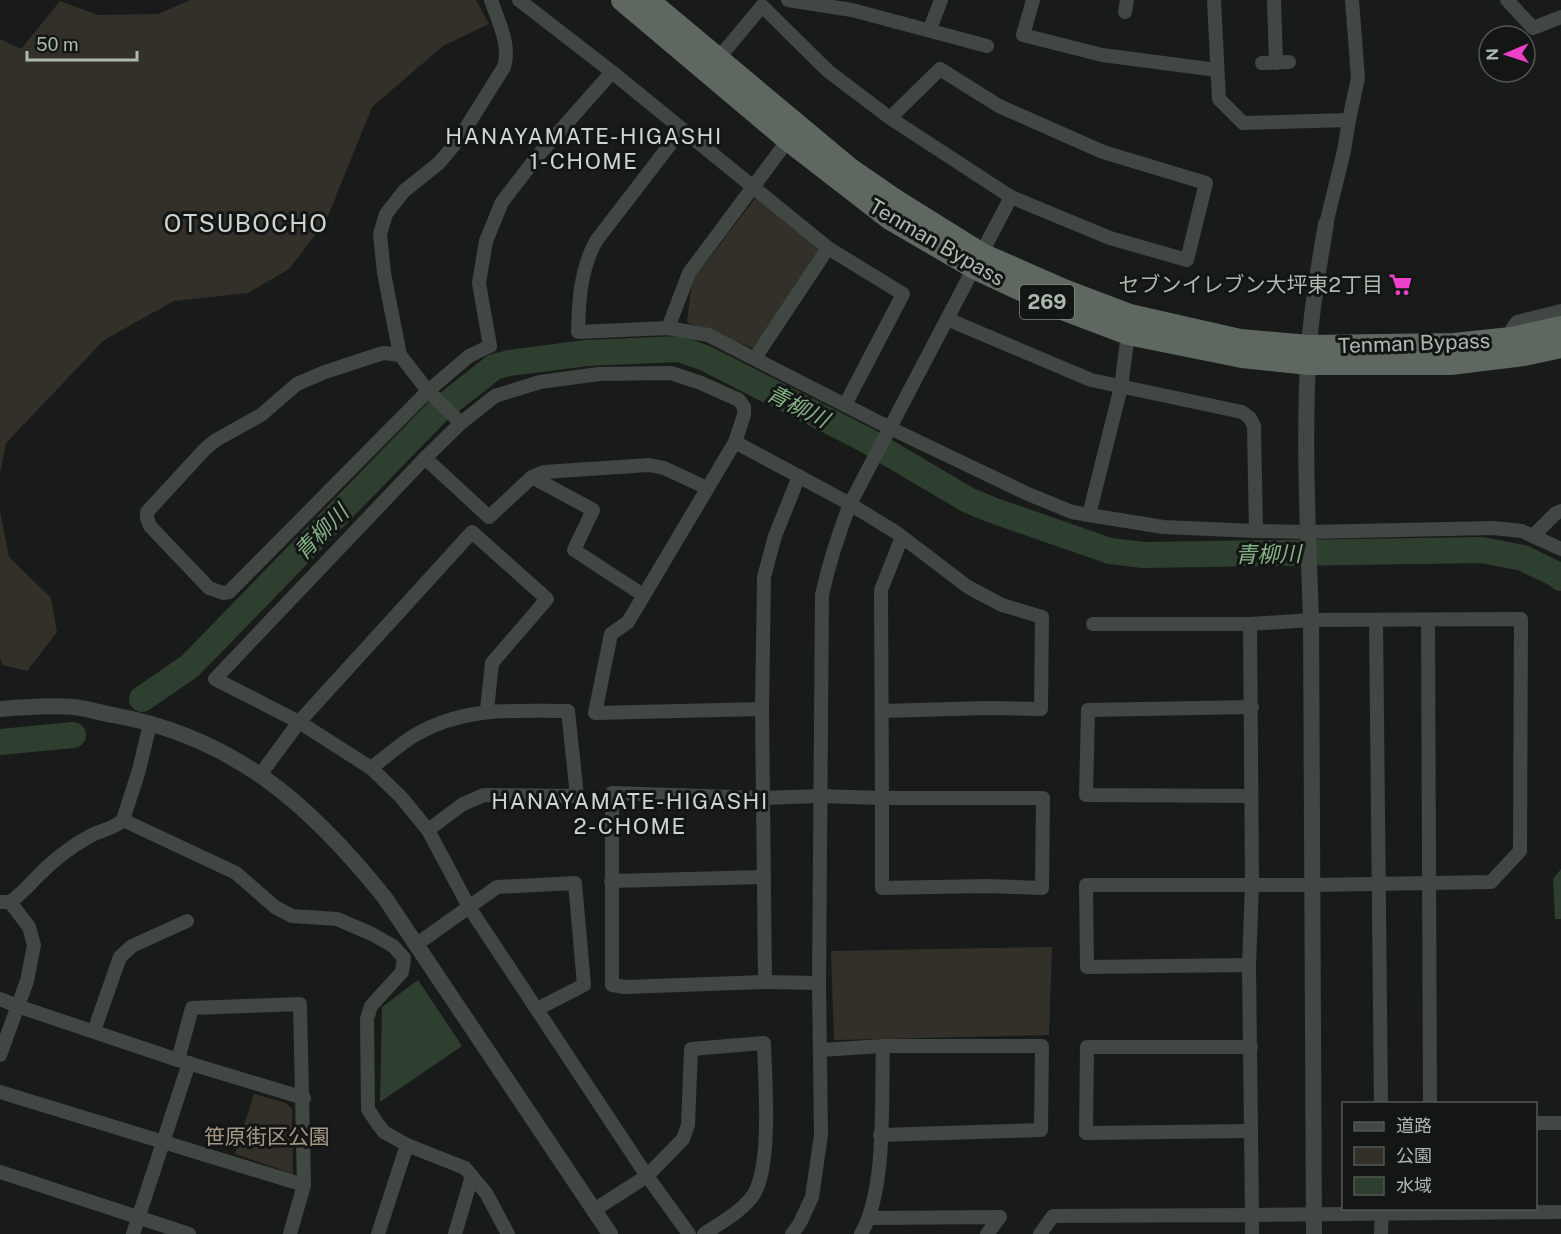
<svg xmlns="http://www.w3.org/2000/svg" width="1561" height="1234" viewBox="0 0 1561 1234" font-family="'Public Sans','Noto Sans JP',sans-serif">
<rect width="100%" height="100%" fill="#191b1a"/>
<!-- green -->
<g fill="#333029">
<polygon points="190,0 476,0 489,24 443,46 372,107 326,221 289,269 248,293 174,301 104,340 6,443 0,474 0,39 21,49 60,1 98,15 158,14"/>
<polygon points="757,196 820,251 755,349 687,322 692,281"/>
<polygon points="0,511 9,557 51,598 57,632 27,671 3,665 0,659"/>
<polygon points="1052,947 1049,1035 834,1040 831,951"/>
<polygon points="254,1094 286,1103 292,1109 293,1174 235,1154"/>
</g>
<!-- water -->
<g fill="#2f3f2f">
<polygon points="1561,869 1561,919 1555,919 1553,879"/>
<polygon points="418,980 462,1046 380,1102 382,1007"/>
</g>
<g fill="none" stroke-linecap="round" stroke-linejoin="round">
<!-- river -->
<g stroke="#2f3f2f" stroke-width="26">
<polyline points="142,699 190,666 438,411 494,367 509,363 586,353 679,349 705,358 868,441 968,500 992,510 1110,551 1143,555 1482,550 1523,558 1558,575 1561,578"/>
<polyline points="0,742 73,735"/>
</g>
<!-- minor -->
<g stroke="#414743" stroke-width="14">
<polyline points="519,0 612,72 828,248 903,294 845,405"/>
<polyline points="788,0 852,10 987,46"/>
<polyline points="1033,0 1023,35 1102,55 1217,70"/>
<polyline points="1214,0 1219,99 1243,123 1349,120"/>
<polyline points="1274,0 1276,63"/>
<polyline points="1507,0 1533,28 1561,17"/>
<polyline points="1125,12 1127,0"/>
<polyline points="930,29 941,0"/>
<polyline points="718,59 762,6 828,71 890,118 1011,197 1110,238 1187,260 1206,183 1103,152 999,106 940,69 890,118"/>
<polyline points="1262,63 1289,62"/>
<path d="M682,129L596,241C580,271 579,299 578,332L668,328L708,335L890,428L1028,494L1072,512L1089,515L1163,527L1256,531L1308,532L1493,528L1522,531L1561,549"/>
<polyline points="1326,224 1344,151 1349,120 1358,78 1352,0"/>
<polyline points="947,319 1091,380 1242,412 1250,418 1254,426 1256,531"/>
<polyline points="668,328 689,273 788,140"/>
<polyline points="1511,338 1512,329 1517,322 1561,311"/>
<polyline points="400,355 383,353 325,372 297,384 261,415 216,440 205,449 147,512 147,518 150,526 209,588 223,593 229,592 428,391 469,356 490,346 479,283 486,241 502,202 536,158 612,72"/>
<polyline points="755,358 828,248"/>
<path d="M461,423L428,391L400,355L384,273L380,234L386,214L404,191L439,163L459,139L504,67C511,45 498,21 491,0"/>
<polyline points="735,442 850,504 897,533 968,587 1002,605 1042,617 1041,709 987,708 882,711"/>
<polyline points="425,458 489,517 532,477 544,472 649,465 664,468 707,488"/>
<polyline points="532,477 593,510 574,550 643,595"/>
<polyline points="1089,515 1121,387 1128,334"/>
<polyline points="1534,535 1556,513 1561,511"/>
<polyline points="1376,620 1381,1104"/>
<polyline points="1428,620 1430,1104"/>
<polyline points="1093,624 1250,624 1311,620 1521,619 1520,851 1491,882 1311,885 1086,885 1087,967 1249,965"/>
<polyline points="1250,624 1252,884 1249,965 1252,1215 1561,1212"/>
<path d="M371,768C386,757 400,744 415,735C465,706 513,711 568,711L577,796L484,795L463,804L428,830"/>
<polyline points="260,775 299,722 472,532 547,599 492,663 487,710"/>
<polyline points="1251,796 1086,795 1088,710 1252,707"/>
<polygon points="882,798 1043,798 1042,888 987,886 882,888"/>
<polyline points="123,820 236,873 275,907 292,916 337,919 372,934 393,946 404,958 402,972 371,1006 367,1019 368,1109 377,1123 384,1132 407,1145 465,1168 486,1193 508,1234"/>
<polyline points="611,881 764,877"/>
<polyline points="0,902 10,902 29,927 34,945 27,981 0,1055"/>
<path d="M10,902C20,895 26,888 34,880C49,864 70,847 90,836C101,830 114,829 123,820L139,770L150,724"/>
<polyline points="417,944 497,887 575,883 584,985 537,1009"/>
<polyline points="765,982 762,709 764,577 775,536 799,476"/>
<polyline points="819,983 765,982 625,987 612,985 612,793 763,798 820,796 882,798 881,590 902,537"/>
<polyline points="0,999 17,1006 178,1060 304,1098"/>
<polyline points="94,1031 120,957 132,946 187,921"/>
<polyline points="821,1050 883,1046 1042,1046 1041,1130 880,1135"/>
<polyline points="178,1060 192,1008 300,1004 304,1185 290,1234"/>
<polyline points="0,1092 304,1185"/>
<polyline points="1536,1123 1561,1123"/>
<polyline points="1251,1131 1086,1133 1087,1047 1251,1047"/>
<polyline points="0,1172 189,1234"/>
<polyline points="594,1210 647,1176 469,907 428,830 401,797 371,768 299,722 215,679 425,458 461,423 495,396 540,382 599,374 671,373 701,383 739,400 744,407 744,415 735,442 628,622 611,634 595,713 762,709"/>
<polyline points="869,1218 1000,1217 987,1234"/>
<polyline points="133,1234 189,1063"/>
<polyline points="378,1234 407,1145"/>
<polyline points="455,1234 472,1176"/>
<path d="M689,1234L647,1176L683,1139L688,1125L691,1049L764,1043C765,1081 772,1163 754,1194C743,1211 720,1223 704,1234"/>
<path d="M792,1234L800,1223L812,1197L821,1135L819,983L822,595C829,563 838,535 850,504L1011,197"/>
<path d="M861,1234C887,1189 881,1099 883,1046"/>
<polyline points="1040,1234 1053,1216 1252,1215 1252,1234"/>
<polyline points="1381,1234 1382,1208"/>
</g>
<!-- tertiary -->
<g stroke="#414743" stroke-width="16">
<path d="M0,709C24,707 48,705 73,707C86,708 100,713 113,715C234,737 310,804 385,898L610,1234"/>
<path d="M1314,1234L1311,620C1308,529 1303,437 1309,346C1312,305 1319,264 1326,224"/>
</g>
<!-- trunk -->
<g stroke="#5e6861" stroke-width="22">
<polyline points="622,0 788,140 890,219 974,268 1062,309 1128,334 1242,357 1308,364 1450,364 1524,355 1561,347"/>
<polyline points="648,0 849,168 894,199 982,254 1064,290 1130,315 1240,340 1309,346 1454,344 1511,338 1561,327"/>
</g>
</g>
<!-- icons -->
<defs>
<symbol id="supermarket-bare" viewBox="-9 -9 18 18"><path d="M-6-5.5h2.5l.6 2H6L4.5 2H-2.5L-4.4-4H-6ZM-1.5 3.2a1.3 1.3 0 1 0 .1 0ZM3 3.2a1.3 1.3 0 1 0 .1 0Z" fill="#ec41c8" stroke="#141615" stroke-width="2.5" paint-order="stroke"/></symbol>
</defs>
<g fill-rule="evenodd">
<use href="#supermarket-bare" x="1384" y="268" width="33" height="33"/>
</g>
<g text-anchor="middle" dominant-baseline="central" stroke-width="6" stroke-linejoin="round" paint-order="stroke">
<!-- shield labels -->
<rect fill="#141615" stroke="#7e8981" stroke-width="1.5" x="1020" y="285" width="54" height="34" rx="4.5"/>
<g font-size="20" font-weight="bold" fill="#acbaaf">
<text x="1047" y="302">269</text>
</g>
<!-- street labels -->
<g font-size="21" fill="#acbaaf" stroke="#141615">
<text transform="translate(937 242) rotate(30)">Tenman Bypass</text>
<text transform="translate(1414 343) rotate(-2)">Tenman Bypass</text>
</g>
<!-- poi labels -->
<g font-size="21" fill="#acbaaf" stroke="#141615" text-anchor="end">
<text x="1383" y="284">セブンイレブン大坪東2丁目</text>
</g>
<!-- park labels -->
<g font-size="21" fill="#a49884" stroke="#141615">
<text x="267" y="1136">笹原街区公園</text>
</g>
<!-- neighbourhood labels -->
<g font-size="22" letter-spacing="1.5" fill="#cdd6d0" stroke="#141615">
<text x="584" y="136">HANAYAMATE-HIGASHI<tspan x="584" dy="25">1-CHOME</tspan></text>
<text x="630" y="801">HANAYAMATE-HIGASHI<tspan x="630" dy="25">2-CHOME</tspan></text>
</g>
<!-- water labels -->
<g font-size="22" font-style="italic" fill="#85b385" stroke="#141615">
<text transform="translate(798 406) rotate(27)">青柳川</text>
<text transform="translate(321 532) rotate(-46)">青柳川</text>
<text transform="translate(1268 554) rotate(-1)">青柳川</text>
</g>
<!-- quarter labels -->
<g font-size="24" letter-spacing="1.5" fill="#cdd6d0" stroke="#141615">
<text x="246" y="223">OTSUBOCHO</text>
</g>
</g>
<!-- legend -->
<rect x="1342" y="1102" width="195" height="108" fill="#141615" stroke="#515853" stroke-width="1.5"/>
<rect x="1354" y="1122" width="30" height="9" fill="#414743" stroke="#515853" stroke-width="1.5"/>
<text x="1396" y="1132" font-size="18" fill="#acbaaf">道路</text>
<rect x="1354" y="1147" width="30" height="18" fill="#333029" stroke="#515853" stroke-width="1.5"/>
<text x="1396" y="1162" font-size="18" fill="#acbaaf">公園</text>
<rect x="1354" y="1177" width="30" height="18" fill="#2f3f2f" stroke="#515853" stroke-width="1.5"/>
<text x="1396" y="1192" font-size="18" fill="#acbaaf">水域</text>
<!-- north arrow -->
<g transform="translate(1507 54) rotate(268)"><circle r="28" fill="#141615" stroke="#515853" stroke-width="1.5"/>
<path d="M0-4.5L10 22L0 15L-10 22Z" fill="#ec41c8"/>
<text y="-9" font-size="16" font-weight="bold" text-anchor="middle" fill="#acbaaf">N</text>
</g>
<!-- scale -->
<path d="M27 51v9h110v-9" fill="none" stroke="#acbaaf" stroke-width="3"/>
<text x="36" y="51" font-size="18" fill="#acbaaf" stroke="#141615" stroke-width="4.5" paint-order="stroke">50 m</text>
</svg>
